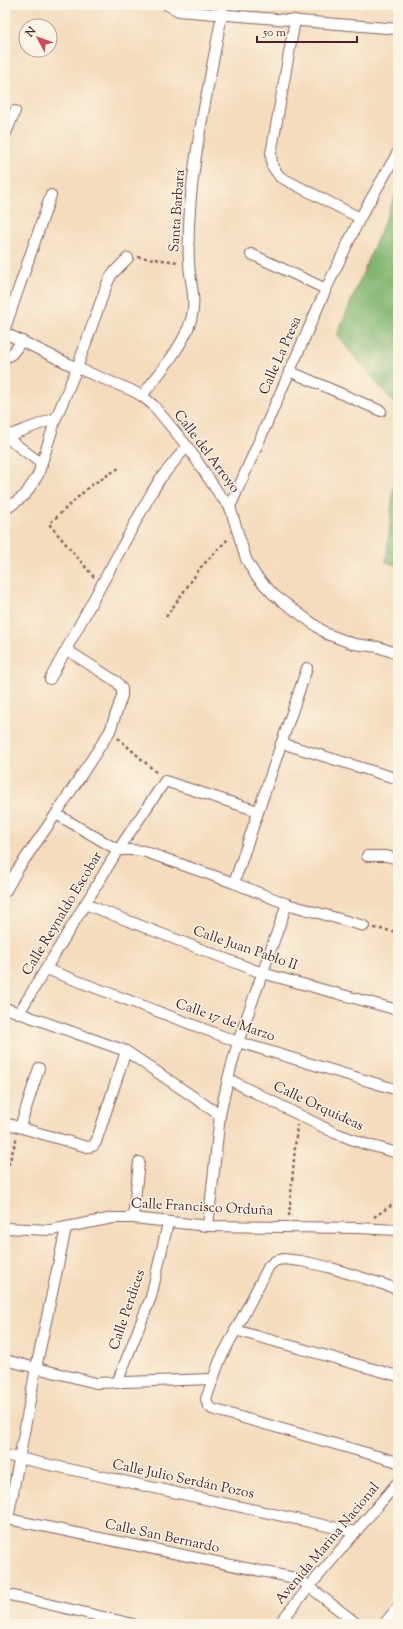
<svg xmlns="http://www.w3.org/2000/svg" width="403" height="1629" viewBox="0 0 403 1629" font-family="'Sorts Mill Goudy',serif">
<rect width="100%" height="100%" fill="#fcf5e5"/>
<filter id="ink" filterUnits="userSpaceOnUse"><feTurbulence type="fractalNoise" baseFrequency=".025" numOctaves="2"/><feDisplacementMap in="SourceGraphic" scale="8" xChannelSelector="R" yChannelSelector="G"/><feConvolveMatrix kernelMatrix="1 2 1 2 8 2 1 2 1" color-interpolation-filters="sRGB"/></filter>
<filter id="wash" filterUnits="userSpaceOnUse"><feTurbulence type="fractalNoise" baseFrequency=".012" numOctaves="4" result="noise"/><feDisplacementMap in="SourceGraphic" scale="16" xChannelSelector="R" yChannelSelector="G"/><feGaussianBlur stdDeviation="0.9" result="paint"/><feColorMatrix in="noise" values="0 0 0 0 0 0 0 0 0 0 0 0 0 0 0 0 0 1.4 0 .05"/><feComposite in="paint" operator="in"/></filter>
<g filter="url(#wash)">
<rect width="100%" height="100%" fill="#f4dcbc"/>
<!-- forest -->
<g fill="#82b671" stroke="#666a4e">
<polygon points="398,189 398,408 337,335"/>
<polygon points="398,443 398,565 386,562"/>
</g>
</g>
<g filter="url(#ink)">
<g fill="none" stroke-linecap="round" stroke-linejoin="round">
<defs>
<g id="street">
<polyline points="167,5 179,11 398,29"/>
<polyline points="295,20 271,154 272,166 280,177 360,218"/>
<polyline points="5,135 15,111"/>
<polyline points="251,254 326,289"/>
<polyline points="5,328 51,195"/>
<polyline points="5,333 77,368 131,390 142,396 153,405 187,446 219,494 230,507 246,559 256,576 274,595 327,634 354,644 378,647 398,654"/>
<polyline points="5,358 12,354 22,341"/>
<polyline points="289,371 381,411"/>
<path d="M142,396C159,373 183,347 191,320C197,298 190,284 189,263C188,241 189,218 191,196C197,135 211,75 222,14L223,5"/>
<polyline points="5,437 56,418"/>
<polyline points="6,437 42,464"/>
<polyline points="230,507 326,289 360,218 398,152"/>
<polyline points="5,510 25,495 38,475 56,418 77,368 107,284 112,274 128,258"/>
<polyline points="50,679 152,492 160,479 187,446"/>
<polyline points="281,743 398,779"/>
<polyline points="56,814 118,850 130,850 143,851 234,883 287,904 364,926"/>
<polyline points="367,856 386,856 398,859"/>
<polyline points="234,883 307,668"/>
<polyline points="5,892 18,869 56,814 110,731 122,696 122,689 117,682 67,650"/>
<polyline points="85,904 262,973 398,1010"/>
<polyline points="46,969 238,1042 398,1090"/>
<polyline points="5,1008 126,1051 220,1115"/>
<polyline points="19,1013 118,850 165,781 258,811"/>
<polyline points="228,1079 335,1133 365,1144 398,1153"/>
<polyline points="5,1123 87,1147 93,1146 96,1142 126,1051"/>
<polyline points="20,1127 39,1068"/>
<polyline points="133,1218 139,1162"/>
<polyline points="208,1226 220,1115 228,1079 238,1042 287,904"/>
<polyline points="5,1228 51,1230 113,1218 133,1218 208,1226 358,1228 398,1230"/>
<polyline points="398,1289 328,1267 301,1261 283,1259 275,1261 269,1266 220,1360 206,1399 208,1405 212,1409 398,1462"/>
<polyline points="235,1330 398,1376"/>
<polyline points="5,1360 96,1383 212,1379"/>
<polyline points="117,1383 151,1297 168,1223"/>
<polyline points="5,1455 355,1532"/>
<polyline points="8,1519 295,1578 302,1581 357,1624"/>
<polyline points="5,1523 8,1519 36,1368 66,1228"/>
<polyline points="5,1594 133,1624"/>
<polyline points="279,1624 309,1587 398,1482"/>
<polyline points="384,1624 398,1607"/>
</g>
</defs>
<!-- street casing -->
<use href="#street" stroke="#86615e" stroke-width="12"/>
<!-- path -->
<g stroke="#86615e" stroke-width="2.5" stroke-dasharray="3 3" stroke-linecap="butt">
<polyline points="138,257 178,262"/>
<polyline points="94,577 49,524 90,486 119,468"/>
<polyline points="166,617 201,567 228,539"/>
<polyline points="118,738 157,773"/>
<polyline points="374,928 398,932"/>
<polyline points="5,1176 17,1137"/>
<polyline points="289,1216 297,1125"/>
<polyline points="374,1217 398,1201"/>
</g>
<!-- street -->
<use href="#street" stroke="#fff" stroke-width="10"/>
</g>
</g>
<g text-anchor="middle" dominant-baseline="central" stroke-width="3" stroke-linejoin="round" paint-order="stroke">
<!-- street labels -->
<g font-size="14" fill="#4a1f2b" stroke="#fcf5e5">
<text transform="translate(178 211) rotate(-86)">Santa Barbara</text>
<text transform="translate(281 356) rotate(-66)">Calle La Presa</text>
<text transform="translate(206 452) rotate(53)">Calle del Arroyo</text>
<text transform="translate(63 914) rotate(-59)">Calle Reynaldo Escobar</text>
<text transform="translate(245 949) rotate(19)">Calle Juan Pablo II</text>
<text transform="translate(225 1021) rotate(19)">Calle 17 de Marzo</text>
<text transform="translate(318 1107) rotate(25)">Calle Orquídeas</text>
<text transform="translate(202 1208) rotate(3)">Calle Francisco Orduña</text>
<text transform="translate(128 1310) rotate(-71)">Calle Perdices</text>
<text transform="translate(183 1480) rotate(12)">Calle Julio Serdán Pozos</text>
<text transform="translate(162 1537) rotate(12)">Calle San Bernardo</text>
<text transform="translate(328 1544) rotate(-50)">Avenida Marina Nacional</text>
</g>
</g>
<!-- margin -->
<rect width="403" height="1629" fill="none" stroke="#fcf5e5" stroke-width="20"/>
<!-- north arrow -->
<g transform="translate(38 38) rotate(311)"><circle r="19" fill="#fcf5e5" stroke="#b59f9b"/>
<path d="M0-3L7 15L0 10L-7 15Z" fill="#d1495b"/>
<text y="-6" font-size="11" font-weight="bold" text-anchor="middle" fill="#4a1f2b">N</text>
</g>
<!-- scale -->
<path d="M257 36v6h100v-6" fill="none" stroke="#4a1f2b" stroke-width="2"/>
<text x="263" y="36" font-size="12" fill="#4a1f2b" stroke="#fcf5e5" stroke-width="3" paint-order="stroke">50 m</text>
</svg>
